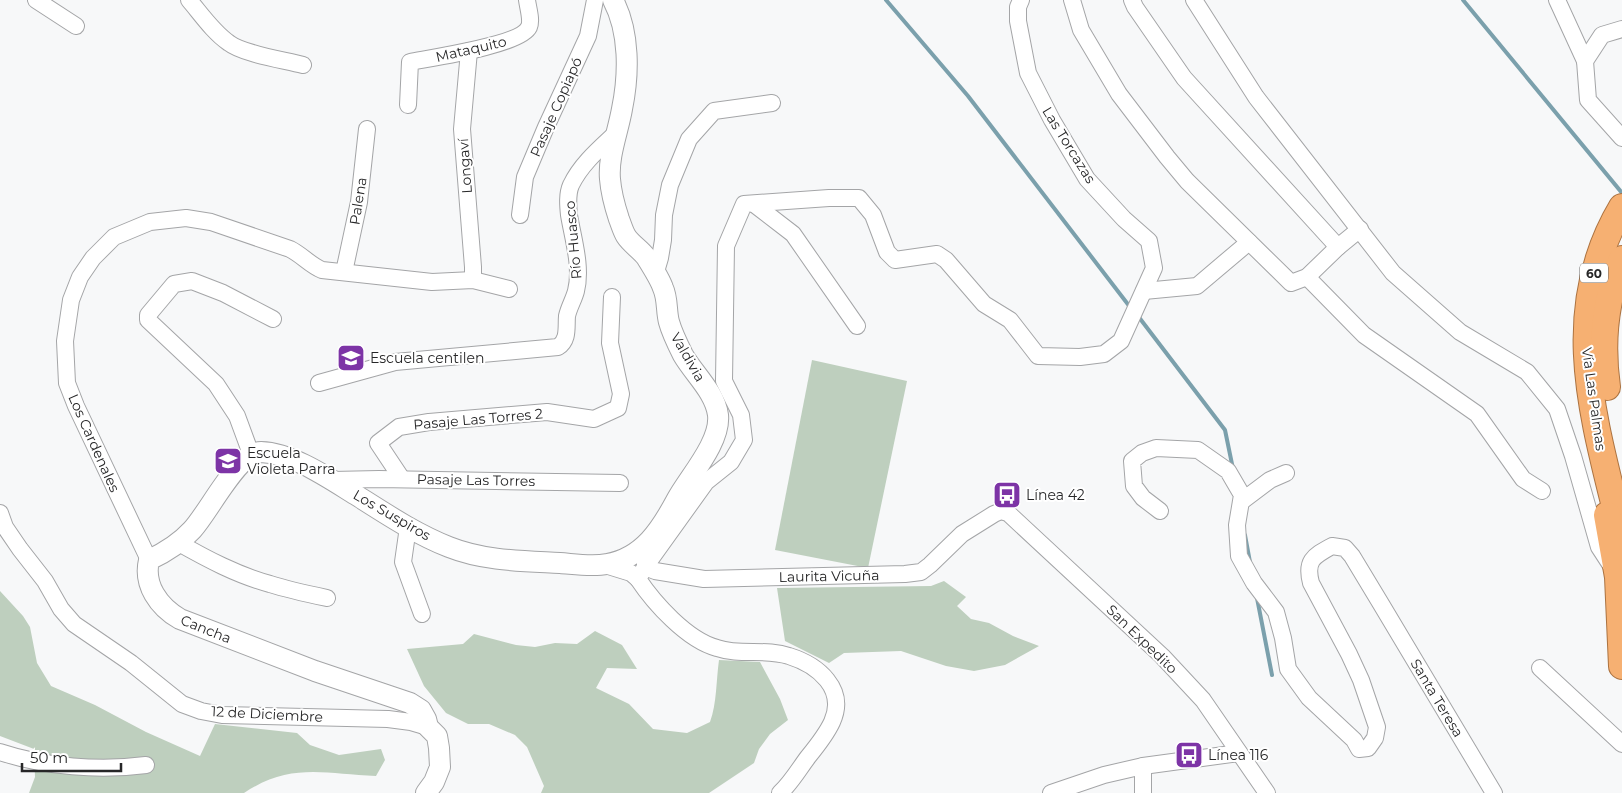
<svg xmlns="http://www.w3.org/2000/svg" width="1622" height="793" viewBox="0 0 1622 793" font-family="Montserrat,sans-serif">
<rect width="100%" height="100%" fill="#f7f8f9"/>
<!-- green -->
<g fill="#becfbe">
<polygon points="812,360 907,381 868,568 775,550"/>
<polygon points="944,581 966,597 957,606 971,619 989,623 1013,636 1039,646 1005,665 974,671 946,666 901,651 844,653 829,663 785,641 777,588 931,586"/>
<path d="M0,591L23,616L30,627L37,663L51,686L95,705L146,732L200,756L215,724L297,733L310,745L339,755L381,749L385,760L376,776C324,774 291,762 244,793H29L35,777L34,749L0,736Z"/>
<path d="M595,631L622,645L637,669L607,668L596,688L629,704L653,729L687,733L710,722C717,703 716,681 719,660L760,662L780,699L788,720L770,734L759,749L754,763L709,793H541L544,786L527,747L515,735L489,724H468L446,713L424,686L407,649L463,644L474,634L516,645L535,647L555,643L577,644Z"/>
</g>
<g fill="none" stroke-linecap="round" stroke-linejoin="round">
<!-- stream -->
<g stroke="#7ba0ac" stroke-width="4">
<polyline points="886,0 968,96 1130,307"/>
<polyline points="1463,0 1622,193"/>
<polyline points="1138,316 1225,430 1233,469"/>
<polyline points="1245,535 1250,562"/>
<polyline points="1257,598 1272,675"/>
</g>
<defs>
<g id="minor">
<polyline points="36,0 76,26"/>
<path d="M189,0C201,14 213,32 229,43C243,54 284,60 303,65"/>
<polyline points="1021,0 1018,7 1018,21 1028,73 1052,120 1087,179 1124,219 1149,241 1154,268 1121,341 1104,354 1080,357 1038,356 1010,320 984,304 946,260 937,254 895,260 887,252 873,215 859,198 829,198 744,204 726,246 724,381 741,415 744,440 731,462 706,482 645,567 655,571 704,579 905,574 921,572 930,565 962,534 994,514 1001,511 1008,513 1162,656 1203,700 1267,793"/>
<polyline points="1072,0 1081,30 1119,94 1167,157 1187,181 1291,283 1307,277 1338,247"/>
<polyline points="1132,0 1135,7 1184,78 1338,247 1360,229"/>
<polyline points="1194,0 1256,97 1393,273 1460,332 1527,372 1557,409 1573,456 1599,547 1612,567"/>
<polyline points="1557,0 1585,61"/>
<polyline points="1622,29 1602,35 1585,61 1588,100 1622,138"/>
<polyline points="469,51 462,129 473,267 473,280"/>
<path d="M408,105L410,62C430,58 521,45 529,27C532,20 528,8 527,0"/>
<polyline points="754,204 793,234 857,326"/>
<polyline points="520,215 525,177 546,127 588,36 595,0"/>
<polyline points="344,272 359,202 367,129"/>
<polyline points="655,275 660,258 663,240 664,215 670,185 689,139 714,111 772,103"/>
<polyline points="1307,277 1364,335 1477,414 1523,479 1542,491"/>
<polyline points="1144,291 1197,286 1249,242"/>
<path d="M319,383L395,362L558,347C569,340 566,327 567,316C569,307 574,299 576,291C582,267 573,239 569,215C568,205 567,194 571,185C581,164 600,148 616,133"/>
<polyline points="251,454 237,416 216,384 148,320 148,315 174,284 192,281 223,293 273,319"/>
<polyline points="402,479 378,443 399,427 429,422 547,412 594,419 618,408 621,394 610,343 612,297"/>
<polyline points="332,480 379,479 620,483"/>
<polyline points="1242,501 1270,480 1286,473"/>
<path d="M1160,511L1143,498L1134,486L1132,461L1142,453L1156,448L1198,450L1228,471L1242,495L1237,525L1239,556L1254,583L1276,612L1283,638L1288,669L1309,698L1354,740L1359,749L1368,748L1375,738L1377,727L1361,680L1349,654L1311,583C1305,560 1314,556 1332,546L1345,548L1352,556L1381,604L1494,793"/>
<polyline points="0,513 5,527 20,549 45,581 61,609 74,624 131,663 182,704 201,711 222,715 388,719 411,722 428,727"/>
<polyline points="408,527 403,562 422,614"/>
<path d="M177,542C207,559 237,575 270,584C289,590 308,594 327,598"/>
<path d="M645,557V567L638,579C654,603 687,640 717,648C740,656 766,648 789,656C818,665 847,689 832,722C826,735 817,746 808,757C799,769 791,783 780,793"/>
<path d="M149,560L76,406L67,383L65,341L71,300L80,277L93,258L114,237L150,222L186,218L211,222L290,249C302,255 310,265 322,270L432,282L473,280L509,289"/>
<polyline points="605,565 631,573 638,579"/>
<polyline points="1540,668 1622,744"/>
<path d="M0,752C45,767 100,771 146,765"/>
<polyline points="1051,793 1104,775 1143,766 1239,753"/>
<polyline points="1143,793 1143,766"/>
</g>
<path id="tertiary" d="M426,793L434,782L440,767L439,748L437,736L428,727L426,719L421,710L410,703L315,671L180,619C159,607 143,585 149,560C164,553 181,542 192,530C209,512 238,452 261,452C293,453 330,479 356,495C386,514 416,534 449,547C484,561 523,561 560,563C574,564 592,567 607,564C643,558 661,529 677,499C689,477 721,442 718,415C715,392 694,374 683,355C678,345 672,333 669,322C666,311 668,299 663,288C660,279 651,265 646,257C640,249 631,244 626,236C623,231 621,224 619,219C615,207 611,192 610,179C608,156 618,132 622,109C629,75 630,32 613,0"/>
<g id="trunk">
<path d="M1622,207C1558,314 1595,423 1622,535"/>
<path d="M1607,387C1601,344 1605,299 1622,259"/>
<polyline points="1607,515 1618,577 1622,666"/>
</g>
</defs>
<!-- minor casing -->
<use href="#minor" stroke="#a4a5a7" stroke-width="18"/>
<!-- tertiary casing -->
<use href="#tertiary" stroke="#a4a5a7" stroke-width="22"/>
<!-- trunk casing -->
<use href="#trunk" stroke="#ac7341" stroke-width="28"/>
<!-- minor -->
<use href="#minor" stroke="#fff" stroke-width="16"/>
<!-- tertiary -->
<use href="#tertiary" stroke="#fff" stroke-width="20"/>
<!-- trunk -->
<use href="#trunk" stroke="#f6b072" stroke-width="26"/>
</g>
<!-- icons -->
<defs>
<symbol id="school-square" viewBox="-11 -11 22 22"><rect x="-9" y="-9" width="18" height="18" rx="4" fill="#7d34a6" stroke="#fff"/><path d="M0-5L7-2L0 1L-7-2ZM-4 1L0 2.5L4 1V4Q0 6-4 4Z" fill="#fff"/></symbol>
<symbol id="bus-square" viewBox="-11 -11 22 22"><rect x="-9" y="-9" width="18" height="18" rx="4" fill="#7d34a6" stroke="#fff"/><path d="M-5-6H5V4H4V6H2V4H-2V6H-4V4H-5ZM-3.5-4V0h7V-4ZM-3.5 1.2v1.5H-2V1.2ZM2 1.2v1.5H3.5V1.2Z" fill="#fff"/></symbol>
</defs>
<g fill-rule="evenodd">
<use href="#school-square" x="335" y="342" width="32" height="32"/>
<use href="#school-square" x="212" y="445" width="32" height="32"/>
<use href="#bus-square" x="991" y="479" width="32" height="32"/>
<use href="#bus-square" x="1173" y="739" width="32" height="32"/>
</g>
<g text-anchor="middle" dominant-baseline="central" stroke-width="4" stroke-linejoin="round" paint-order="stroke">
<!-- shield labels -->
<rect fill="#fff" stroke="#686868" stroke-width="1" x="1580" y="263.5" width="28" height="19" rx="4"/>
<g font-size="12" font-weight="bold" fill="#272728">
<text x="1594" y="273">60</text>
</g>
<!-- street labels -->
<g font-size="14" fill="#272728" stroke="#fff">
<text transform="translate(471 49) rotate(-13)">Mataquito</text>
<text transform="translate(556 107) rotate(-66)">Pasaje Copiapó</text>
<text transform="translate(1069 145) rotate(58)">Las Torcazas</text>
<text transform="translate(465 166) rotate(-94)">Longaví</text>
<text transform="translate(358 201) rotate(-81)">Palena</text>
<text transform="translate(573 240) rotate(-95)">Río Huasco</text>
<text transform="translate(688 357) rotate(60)">Valdivia</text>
<text transform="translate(1594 399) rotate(82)">Vía Las Palmas</text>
<text transform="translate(478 419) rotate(-5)">Pasaje Las Torres 2</text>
<text transform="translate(94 443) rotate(66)">Los Cardenales</text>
<text transform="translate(476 480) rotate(1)">Pasaje Las Torres</text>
<text transform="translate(392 515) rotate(30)">Los Suspiros</text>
<text transform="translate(829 576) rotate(-1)">Laurita Vicuña</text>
<text transform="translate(206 629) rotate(22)">Cancha</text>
<text transform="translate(1142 639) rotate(44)">San Expedito</text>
<text transform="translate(1437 698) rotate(59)">Santa Teresa</text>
<text transform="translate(267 714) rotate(3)">12 de Diciembre</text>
</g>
<!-- poi labels -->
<g font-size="14" fill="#272728" stroke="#fff" text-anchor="start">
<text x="370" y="358">Escuela centilen</text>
<text x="247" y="453">Escuela<tspan x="247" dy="16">Violeta Parra</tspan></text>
<text x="1026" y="495">Línea 42</text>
<text x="1208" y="755">Línea 116</text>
</g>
</g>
<!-- scale -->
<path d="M22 763v8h99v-8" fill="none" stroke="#272728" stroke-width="2.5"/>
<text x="30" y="763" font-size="15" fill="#272728" stroke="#ffffff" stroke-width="4" paint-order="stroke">50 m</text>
</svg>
